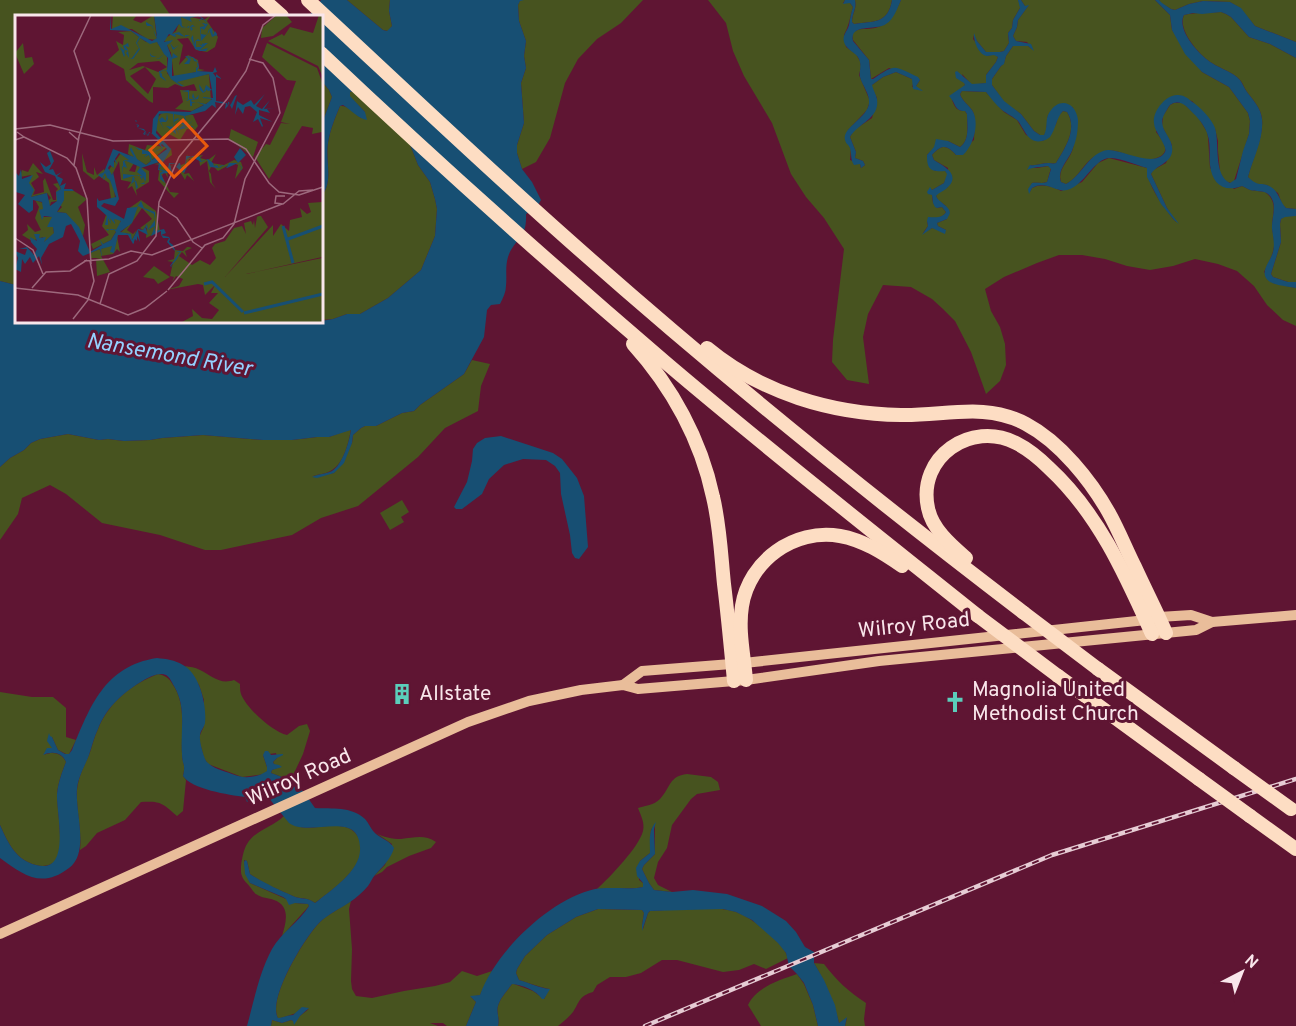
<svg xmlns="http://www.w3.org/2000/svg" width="1296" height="1026" viewBox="0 0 1296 1026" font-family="Overpass,sans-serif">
<rect width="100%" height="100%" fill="#5f1533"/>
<!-- green -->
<g fill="#47531f">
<polygon points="0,0 160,0 171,16 16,16 16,285 0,281"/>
<polygon points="347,0 390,0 389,11 392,26 388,31 383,30"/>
<polygon points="520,0 643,0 621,23 597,39 578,59 565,83 550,138 536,162 522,169 517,153 517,145 524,123 521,83 526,68 524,56 526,41 519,21 518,5"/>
<path d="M708,0H845L843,3H850L853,7C850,17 849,26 844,35L846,47L856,54L860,61L861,67L859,75L870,101L867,110L848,130L851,149L850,160L860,164L861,168L865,165L863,161L855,158L856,152L850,137L854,130L872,118L877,98L872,88V85L883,77L896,72L912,79L914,81L912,87L916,86L920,80L889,68L871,79L869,60L853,40L852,33C860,27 866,30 875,28C889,25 896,11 901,0H1018L1020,4V8L1013,20L1012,28L1008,33L1009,43L1004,51L1000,52H986L977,41L974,35L973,39L987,56L994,54L998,57L996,62L986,75V83L972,85L962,74L965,85L952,100C955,107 956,111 965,111L967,114C967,125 970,140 960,147L948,141H941L927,155L935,171H945L948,174L944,183L932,190L931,189L933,203L937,208L942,207L946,212C943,218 933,219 927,221L928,226L923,233L932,228L946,230L938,226L937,223L947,219L946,206L938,200L936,196L937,193L948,187V168L934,160L932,155C942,144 947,145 956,155L974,140C974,130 977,118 972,110C968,104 962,101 960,94L962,91L986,92L1004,112L1017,120L1026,135L1043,141L1056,124L1058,116L1063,111L1067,112C1078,129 1065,148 1056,163C1054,164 1051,163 1049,163C1042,163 1037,166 1030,165L1031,168H1037L1048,166L1051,168L1047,182C1042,184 1037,182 1032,183L1030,192L1032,188C1041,183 1052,186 1061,191L1082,182L1098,163L1109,158L1147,168C1147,186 1165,209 1176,222L1167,208L1151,174L1153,170L1166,163L1172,145L1162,126L1163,116L1170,105L1174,103H1183L1198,117L1207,132L1208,137L1210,168L1234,189L1242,186L1250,190L1265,192C1279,203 1272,213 1272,227C1272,231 1274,236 1274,241C1275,252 1269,262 1264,272L1273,283L1296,288V326L1283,320L1267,305L1254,286L1237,271L1218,264L1195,259L1173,266L1150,270L1127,266L1105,259L1082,255H1059L1037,263L1004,277L985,289L991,311L1000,327L1005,344L1006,365L1000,381L986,394L971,352L955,321L943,309L932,299L911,287L883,285L868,314L863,337L869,384L847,380L832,362L833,340L844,249L824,218L806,197L791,174L772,123L744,76L733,51L726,23Z"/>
<path d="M855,0H892C888,24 874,21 854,24L852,22C852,13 857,10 855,0Z"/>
<path d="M1021,0H1155L1170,15L1172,30L1202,72L1229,87L1248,113L1250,121L1249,134L1234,181L1231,183L1225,181L1220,172L1218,151V141L1215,129L1192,101L1171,97L1156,132C1161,139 1171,149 1161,156C1146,165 1130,154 1115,151C1110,150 1102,153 1097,155C1084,161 1079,178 1066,184L1061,182C1057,170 1068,162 1072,151C1076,143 1073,118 1073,107L1048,115L1046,132L1044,135H1040L1034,131L1021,114L1004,102L992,85V79L1001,66L1004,63L1006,56L1013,46H1028L1033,50L1027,42L1016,41L1013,36L1017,27L1018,20L1028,6H1025Z"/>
<polygon points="1159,0 1296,0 1296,42 1255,26 1240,8 1230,2 1203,1 1189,4 1175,10 1171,9 1161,3"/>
<path d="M1221,12L1226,14L1231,17L1249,37L1270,44L1296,58V209L1286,208L1282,204L1278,193L1267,185L1254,184L1248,177C1252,160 1264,136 1262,119C1261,108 1253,100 1247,92C1244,88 1243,83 1240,80C1233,72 1221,69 1212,63C1200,56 1177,30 1184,15C1196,12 1208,13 1221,12Z"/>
<polygon points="321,80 329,90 332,97 324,118 321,129"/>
<path d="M354,91L406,134L418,165L430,182L435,199L437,209L435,236L421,270L388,298L360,314H347L333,319L321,320V196C334,183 325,160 328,143C330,130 335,118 340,106C348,105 355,113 361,118L365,112L350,97V92Z"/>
<polygon points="1285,216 1296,216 1296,282 1288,282 1273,277 1271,274 1281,242 1280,224 1281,219"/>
<path d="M472,360L490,364L481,386L478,411L445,428L418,457L358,506L321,518L292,535L221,550H205L160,535L102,523L66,494L50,485L22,498L18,514L0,540V467L10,458L24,450L31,443L40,439L68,434L99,440L108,439L124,441L150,440L162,438L203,435L263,440H292L317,437H329L351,429C349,442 344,463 332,470C327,474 319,474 313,476L334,473L352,443L353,435L361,428L365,426H376L402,413L414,411L420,405L464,374Z"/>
<polygon points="402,500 409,512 401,517 404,522 390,530 380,513"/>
<path d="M185,666C190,667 195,667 200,670C212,676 220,685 234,680L240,684C240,688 240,691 241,694C246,708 273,732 287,735L299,726L307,724L310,731L303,754L289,784L282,777L271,773L272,770L277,768L273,762L277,758L276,753L263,755L267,767V771L265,774L242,777L208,764L204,758L199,739L200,735L204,726V700L199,685Z"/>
<path d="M158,674C168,676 170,680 175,688C186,708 181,731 182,753C182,764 186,763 183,776L186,780L183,811L177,816C162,803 161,801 141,802L125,820L97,833L86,846L80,850C82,830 76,811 77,790C78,778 84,766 89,755C92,747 94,737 98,729C109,702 132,684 158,674Z"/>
<path d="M0,692L32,697H53L66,708V737L76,740L69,754H66L58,750L52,737V748L44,755C53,751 62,753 66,762C62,772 58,783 57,794C57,808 64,849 57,859C52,866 43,867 36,865C16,860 8,843 0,825Z"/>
<path d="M687,774L711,777L718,782L720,790L697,794L691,799L672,825L667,848L658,862L654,878L658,885L672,892L654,890L649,883L642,869L644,865L655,854V824L651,830L650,853L640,861L639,880L643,883V887L637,888L597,889C610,877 639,847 643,831C645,823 641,816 638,808C645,806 654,805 660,799C671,787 669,776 687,774Z"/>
<path d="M284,816C301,838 322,821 345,827C351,828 356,833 359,838C371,864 332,890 315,903C304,896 302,900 293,896C279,890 262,883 250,874L247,861L244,860V862L250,883L295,903L308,904L309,906L282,936C286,923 291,906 274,900C269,898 261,898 256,894C255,894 251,888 250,887C248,884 243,880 242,876C239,870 243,850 247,844C254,831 273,827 284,816Z"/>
<path d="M376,833C383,837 392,839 401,839C414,838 424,834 436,842L431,848L409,856L387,867L382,872L374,876L385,865L392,844Z"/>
<path d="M351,901L349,909L352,949L351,981L352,989L356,996L372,998L404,991L435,986L450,982L462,971L477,976L492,971L480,995L471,997L476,1002L466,1026H447L443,1023H430L438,1026H271L272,1020L282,1023L291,1020L293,1021L309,1009L281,1018H278C267,999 305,937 320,922C328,914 341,908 351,901Z"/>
<path d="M598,909L642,910L644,913L642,925L643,929L648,913L650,911C673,910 715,905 736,912C749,917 761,926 771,936C778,942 785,949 788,958L766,969L754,964L739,970L723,972L677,960H662L641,973L626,977H610L597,985L593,992C579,996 580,1001 573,1012C569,1017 563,1022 558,1026H498C500,1019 496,1011 498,1006C500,998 508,990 512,984H514L533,991L544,999L549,989C540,987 529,983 519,980L516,973L517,969L525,956L547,935L576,917Z"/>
<path d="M814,963L824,964C836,980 849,992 866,1003L864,1019L865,1026H845L847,1018L839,1023C834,1001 825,982 814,963Z"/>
<path d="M797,974L804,984L813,1005L818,1026H761L748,1005C756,987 780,980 797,974Z"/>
</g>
<!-- water -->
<g fill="#174f73">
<path d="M321,0H347L383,30L387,31L392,26L389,11L390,0H524L520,1L518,5L519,21L526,41L524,56L526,68L521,83L524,123L517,145V153L522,169L532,182L541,200L537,207L526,214C527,240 515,237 508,257C505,267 507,275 506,286C506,292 503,298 500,304L491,305L487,310L484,337L464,374L420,405L414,411L402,413L376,426H365L361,428L353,435L352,443L344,463L334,473L317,478L312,477C318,474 326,474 332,471C343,464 349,442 351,430L329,437H317L292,440H263L203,435L162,438L150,440L124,441L108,439L99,440L68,434L40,439L31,443L24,450L10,458L0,467V281L16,285V321H321L333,319L347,314H360L388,298L421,270L435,236L437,209L435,199L430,182L418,165L406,134L354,91L350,92V96L365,112L367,120C359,119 351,110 343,105L340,106C335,118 330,130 328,143C325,160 334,183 321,196V129L324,118L332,97L329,90L321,80V16H309Z"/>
<path d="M845,0H855C857,9 852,13 852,22L854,24C874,21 888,24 892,0H901C897,9 894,19 886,24C876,31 849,23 853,41L869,60L871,79H873C897,63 893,66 918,77L920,80L916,86L923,91L913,89L912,79L896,72L883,77L872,85C873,90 876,94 877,99C880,119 858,123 850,137L856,152L855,158L863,161L865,165L861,168L860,164L854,165C850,159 852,154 850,148C847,142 847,146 845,140C842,127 868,118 869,103C870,94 862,85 860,77C859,71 862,66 859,59C856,52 846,50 844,42C842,35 847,32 849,25C850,19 851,13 853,7L850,3L843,4Z"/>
<path d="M1018,0H1021L1025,6L1029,5L1018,20L1017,27L1013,36L1016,41L1031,44L1034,51L1028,46H1013L1006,56L1004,64L1001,66L992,79V85L1004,101L1021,114L1034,131L1040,135H1044C1048,128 1045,119 1049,113C1059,96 1076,102 1078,120C1078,129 1077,139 1073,148C1070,159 1056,170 1061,182L1066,184C1082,176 1089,152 1108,150C1121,149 1155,169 1165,152C1168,146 1154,132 1154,123C1152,112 1166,94 1178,95C1183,95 1188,98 1191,101C1199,106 1212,119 1215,128C1220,144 1213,175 1230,183L1236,179L1243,151L1249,134L1250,121L1248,113L1229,87L1202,72L1185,54L1172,30L1170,15L1155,0H1159L1162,3L1171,9L1175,10L1189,4L1203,1L1230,2L1241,8L1255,26L1296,42V58L1270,44L1249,37L1231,17L1226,14L1221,12L1202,14L1193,13L1184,15C1176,30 1200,56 1212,63C1221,69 1233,72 1240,80C1243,84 1244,88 1247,92C1253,100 1261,108 1262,119C1264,139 1253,158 1248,177C1259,188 1261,181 1271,187C1279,192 1280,202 1286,208L1296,209V216L1285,217L1281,219L1280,224L1281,242L1271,274L1273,277L1288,282H1296V288C1287,286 1271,286 1266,278C1261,270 1271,260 1273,252C1275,244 1273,237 1272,229C1271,218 1279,203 1268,194C1263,190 1256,192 1250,190C1247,189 1245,187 1242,186C1224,193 1212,184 1210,165C1209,155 1211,143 1207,133C1203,122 1195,115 1187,107C1183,103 1176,100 1170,105C1168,107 1167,110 1165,113C1155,129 1175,137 1172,152C1170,164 1156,165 1151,174L1167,208L1179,224L1174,220L1161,204L1147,177V168C1136,165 1123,159 1111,158C1094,157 1085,186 1067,190C1056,193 1046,180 1032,188L1029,194L1028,189L1032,183C1037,182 1042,184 1047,182L1051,169L1048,166C1041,167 1033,167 1027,170L1030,165C1037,166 1042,163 1049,163C1051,163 1054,164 1056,163C1065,148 1078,129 1067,112L1063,111C1056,118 1056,129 1050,137C1049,138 1044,141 1042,141C1028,144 1025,130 1018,121C1014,117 1007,114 1002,110C996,105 991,98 986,92L962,91L960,94C962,101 968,104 972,110C980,122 974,145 963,155H956C947,145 942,144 932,155L934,160C943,166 961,174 948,187C945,191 939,192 936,196C939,203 949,205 950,213L947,219L937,223L938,226L946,230L945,234L932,228L922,235L928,226L927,221L928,217C934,217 942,219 946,212L942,207L937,208L935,207L933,203L932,195L928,194L927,192L930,187L932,190L944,183L947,174L945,171C930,172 927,169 927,155L934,147L936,139L948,141L960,147C970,140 967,125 967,114L965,111C954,111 956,103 949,96L965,85L964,83L956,78L955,72L957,71L972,84L986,83V75L996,62L998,57L994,55C991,55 987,57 984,55C978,52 973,40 974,33L977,41L986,52H1000L1004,51L1009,43L1008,33L1012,28L1013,20L1020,8Z"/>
<polygon points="501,436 553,453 562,459 577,478 584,496 588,547 579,559 575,558 572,553 570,535 561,494 560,473 555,466 546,460 523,459 504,465 489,479 482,494 462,509 456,509 454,507 467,482 472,461 473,449 477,443 485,438"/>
<path d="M157,658C166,659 175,660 183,665C200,674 207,706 205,723C204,728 200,731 200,736C199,740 204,759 207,762C212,768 224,771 232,774C243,779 257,778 267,771V767L263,755L265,751H268L271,755L283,754V755L277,758L273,762L274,764L279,765L282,767L272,770L271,773L282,777L289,784L303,791L315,808C332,809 351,806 365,819C369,823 371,830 376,834C382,839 390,841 394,848C391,859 383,866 375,875C372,878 371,882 368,886C363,892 356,898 350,902C340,909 328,914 319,923C305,937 267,999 278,1018C283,1018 287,1015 293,1015L302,1007L309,1008L300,1016L294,1025L293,1021L291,1020L282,1023L272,1020L271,1026H247C254,1001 259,973 272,949C281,933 299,922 309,906L308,904L295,903L289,905L286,899L283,897L250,883L245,874L244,862L245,860L247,861L250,874C262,882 279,890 293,896C302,900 305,896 315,903C331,890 362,870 360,847C358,809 309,838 289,823L268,797L253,798L247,802L245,797C229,795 191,789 183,776C186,763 182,765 182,754C180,730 187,708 174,686C172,683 170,677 166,675C159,672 150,677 144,680C124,692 107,706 98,729C94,737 92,746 89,755C85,766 78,777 77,789C75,813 90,852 69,868C42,889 23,875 0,858V825C8,843 16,860 36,865C72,875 56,813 57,794C58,783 62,772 66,762C62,752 52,751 43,755L47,748H52L47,741L49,733L50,736L52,737L58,750L65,754H69L72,750C90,707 104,666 157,658Z"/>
<path d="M656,822L654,829L655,854L644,865L642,869L649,883L654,890L672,892L693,890L727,894L762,906L786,921L796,932L805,947L814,952V963L824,980L835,1005L839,1023L847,1017L845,1026H818L813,1005L804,983L797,974L789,966L786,953L778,943L752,920L736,912L723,909L650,911L648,913L642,931V925L644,913L642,910L598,909L576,917L547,935L525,956L517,969L516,973L519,980C530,983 539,988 550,989L544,999H542C536,990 522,985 512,984C508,990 500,998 498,1006C496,1011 500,1019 498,1026H466L476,1002L470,996L480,995C495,952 550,899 595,889C608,887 623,889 637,888L643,887V883L637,876L636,868L640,861L650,853C650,843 648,830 656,822Z"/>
</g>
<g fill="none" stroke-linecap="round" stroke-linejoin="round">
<!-- major -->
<g stroke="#e9bd9a" stroke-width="10">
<polyline points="623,685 642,671 744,663 1146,620 1159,617 1191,615 1212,622"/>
<polyline points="0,934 468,722 529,701 581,690 623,685 638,689 746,680 879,661 1196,630 1212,622 1296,615"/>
</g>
<!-- highway -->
<g stroke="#fdddc3" stroke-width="14">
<polyline points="264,0 282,16"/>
<path d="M308,0C390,76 472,154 555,228C706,363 864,491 1024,613"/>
<path d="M321,53C433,159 548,262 665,362C767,449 873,532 978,616"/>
<path d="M633,344C672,387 701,440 713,497C720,526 721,555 724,584C728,616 731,649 734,681"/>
<path d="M707,348C761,393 832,414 901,415C945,416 985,402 1026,424C1060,442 1091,481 1109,513C1119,531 1126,549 1135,567C1145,589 1156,610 1166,633"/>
<path d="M966,558C951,545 932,529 928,508C917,457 971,420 1016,443C1028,449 1039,458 1049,468C1098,513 1125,574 1152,634"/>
<polyline points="1098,669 1234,768"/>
<polyline points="1058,676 1199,779"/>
<path d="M746,680C744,656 738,630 742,606C749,561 794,528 840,536C863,540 883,553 902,566"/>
<polyline points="1250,816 1296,849"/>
</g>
<defs>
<polyline id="rail" points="645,1026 1052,855 1296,779"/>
</defs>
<!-- rail casing -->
<use href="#rail" stroke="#e6ccd4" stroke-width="4.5"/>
<!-- rail -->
<use href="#rail" stroke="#5f1533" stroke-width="2" stroke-dasharray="7" stroke-linecap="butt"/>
<!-- highway-bridge -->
<g stroke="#fdddc3" stroke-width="14">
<polyline points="1024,613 1098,669"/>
<polyline points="978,616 1058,676"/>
<polyline points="1234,768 1291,809"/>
<polyline points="1199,779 1250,816"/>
</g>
</g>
<!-- icons -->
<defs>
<symbol id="building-bare" viewBox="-9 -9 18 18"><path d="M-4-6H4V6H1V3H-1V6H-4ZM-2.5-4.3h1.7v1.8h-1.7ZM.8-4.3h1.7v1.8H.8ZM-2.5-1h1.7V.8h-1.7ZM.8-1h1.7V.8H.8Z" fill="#5bcebb" stroke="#5f1533" stroke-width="2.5" paint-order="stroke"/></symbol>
<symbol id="church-bare" viewBox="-9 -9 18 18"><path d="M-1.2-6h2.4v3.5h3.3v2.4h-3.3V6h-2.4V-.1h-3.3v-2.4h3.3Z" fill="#5bcebb" stroke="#5f1533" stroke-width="2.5" paint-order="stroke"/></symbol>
</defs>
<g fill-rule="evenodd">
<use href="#building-bare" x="387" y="679" width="30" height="30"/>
<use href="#church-bare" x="940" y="687" width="30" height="30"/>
</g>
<g text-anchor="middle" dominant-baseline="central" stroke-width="6" stroke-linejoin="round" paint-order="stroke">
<!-- street labels -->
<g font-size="21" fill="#f9e6eb" stroke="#5f1533">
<text transform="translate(914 626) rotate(-6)">Wilroy Road</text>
<text transform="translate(299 778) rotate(-24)">Wilroy Road</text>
</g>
<!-- poi labels -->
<g font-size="21" fill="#f9e6eb" stroke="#5f1533" text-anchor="start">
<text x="972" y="690">Magnolia United<tspan x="972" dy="24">Methodist Church</tspan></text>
<text x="419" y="694">Allstate</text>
</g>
<!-- water labels -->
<g font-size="22" font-style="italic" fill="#94d2ff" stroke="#5f1533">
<text transform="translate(169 356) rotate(10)">Nansemond River</text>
</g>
</g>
<!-- overview -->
<g transform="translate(15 15)">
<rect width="308" height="308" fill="#5f1533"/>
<path d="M98,0H122L118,5L126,8L139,0L142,25L132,24L117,14H97ZM167,0L189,5L196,0L192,6L203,22L200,32L192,37L181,35L173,23L162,24L168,30L164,50L173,40L183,45L184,54L190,55L159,62L156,38L149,24L161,16ZM262,0H271L277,7L258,21L246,23L247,13ZM304,0H307V60L303,51L253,26L267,19L269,21L275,12L298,18ZM116,16L131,27H142L152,42V58L159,66L194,59L196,86L177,96L160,94L168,87L165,75L182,76L179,69L168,72L160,69L153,73L138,72V88L134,86L111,65L109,54L93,45L104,35L101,26L108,30L109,20L103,17ZM144,46L152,52L143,57L128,51L114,55L123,48ZM130,52L141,64L133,79L115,61ZM8,28L10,43L17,42L19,49L9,59L0,38ZM252,28L302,53L307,67V117L297,119L298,113L287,111L254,164L240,142L251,129L255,130L266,108L275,109L266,107L281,66L272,65L247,42ZM148,97L178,100L183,111L180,115L172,114L165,125L154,119L149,124L141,115L142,103ZM216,114L243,127L238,142L214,124ZM114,129L130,135L132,130L152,132L131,150L113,139ZM156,133L157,140L147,147V151L154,153L159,148L152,157L153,163L149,156L147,161L155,177L164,178L159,183L143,165L145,150L139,149L146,148ZM67,138L72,157L79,160V152L82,160L89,154L99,172L100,183L96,184L94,168L84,161L79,165L68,156ZM106,138L119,148L114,156L120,157L122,150L134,156V167L121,175L122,181L117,171L112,174L116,167L106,165L104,146L97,160L93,156ZM172,139L173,143L188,140L185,143L193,145L201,139L196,148L209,150L219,145L226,147L228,153L220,164L223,150L218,148L203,156L197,150L194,156L196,159L197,168L201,174L195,167L192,146L185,151L184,144H174L169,159L174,158L179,166L172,160L170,165L162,152L171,148ZM18,148L28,159L21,157L24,162L16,168L20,175L18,180L29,177L28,166L30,163L38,185H41V176L43,174L38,169L43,168L46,174L42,177V186L36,187L35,191L32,187L36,183L32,178L16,182L18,174L13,168L16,160L5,162L7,155L13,157ZM49,176H59L72,184L63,192L70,210L68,221L51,198L42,197L47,192L44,189L49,185ZM20,185L28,188V202H37L39,219L29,227L28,222L17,226L7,220L13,215L12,209L20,217L26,215L20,203L24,192ZM126,185L141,196L145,216L131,223L132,210L128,215L125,213L137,204L127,193L112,215L118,219L122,215L117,225L112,218H105L113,211V194ZM307,187V211L300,214L307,212V242L231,259L307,243V307H167L178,301L177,294L187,303L197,304L204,295L194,288L203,278H196L200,270L190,280L188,270L183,269L151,275L164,271L168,264L161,261L157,267L159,262L155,261L158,247L152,246L159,244L160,235L168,236L172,232H174L177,233L170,236L172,242L167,237L164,241L177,250L185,245L195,250L201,243L197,233L200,229L210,226L219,213L227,211L231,219L229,208L236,206L238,210L239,205L240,213L242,202L220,210L244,201H246L253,212L210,262L258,210V221L266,209L274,216L275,205L287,202L285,193L292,199L296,197L293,188ZM91,200L105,204L106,208L96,225L78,234L76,229L94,220L87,211ZM102,221L105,237L102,234L98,239L86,241L95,257L82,261L81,244L85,243H76L75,238L85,234L86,238V234L101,228ZM139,251L155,262L143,269L139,264L128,262Z" fill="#47531f" fill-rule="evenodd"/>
<path d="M95,0L96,14L106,10L137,26L142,23L141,22L140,20L137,10L135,11H132L131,9V7L127,9L131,7L136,10L142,22L139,0H184L190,5L193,9L189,15L186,13V19L192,20L194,14L197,13L198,20L200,16L202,19L201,26L202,20L197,22L194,14V17L187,25L186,26H181V32H187L184,29L187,30V28L188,29L190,28H193L185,35L193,33L191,36H185L180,34L176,23L178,20L179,30L180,26L183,24L186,26L185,12L190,11L187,8L193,9L188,4L183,6L187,3L183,1L175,3L177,7L166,2L167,11L172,13L173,11L175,12L177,10H178L179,11H181L176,12L178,14L176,16L175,12L172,13L167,12L168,14L164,9L157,19L164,17L170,22V20H175L170,22L161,19H160L161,21L160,22L154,19L149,27L158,25L155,28L159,33L164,30L158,35L155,28L152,30L157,43L158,38L163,42L157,44V61L181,57V53L183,52L182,49L183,47L179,46L178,43L172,42L176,44L174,49H169L173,45V44L170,41L178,42L183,47L184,52L182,56L198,57L200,52L202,57L198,58L201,62V59L207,64L201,62V86L209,87V88H212L213,91V87H214L215,90L216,89L220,81L222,80L217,94L214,88L213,91L210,94L211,88L209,89L200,87L201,93L197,90L190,96L170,101L171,106L166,108H170L173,110L178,105L173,111H179L174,113L168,110L171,113L163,115L164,120L161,111L164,114L168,110L171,111L164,108L170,106L169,101L159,99V105L163,103L164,104L159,107L161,119L151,111L159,112L158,99L152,98L153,104L151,107H146L149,114L144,105L147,102L151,106L152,98L144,99L141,118L156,134L144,154L156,157L153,153L154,148H165L167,156L171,152H170L171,141H177L185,142L186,146L193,144L198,148L199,151L202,150L204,153L205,151L208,150L212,152L214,148H223L219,142L225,133L231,140L223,148L227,152V154L224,156L227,153L223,148L212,153L209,150L204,153L195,152L192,144L186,147L176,141L171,145L172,152L169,158L161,152L164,148L155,149L157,157L146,159L150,168L145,164V158L148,156L143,155L144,147L126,153L131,158V164L130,167L129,168L130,169H125L130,167L128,161L127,165L124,160L118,161L120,164L118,165L121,166L123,172L121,174L120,166L116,169L118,161L108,164V146L114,145L104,138L100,144L103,150L99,145V153L95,150L93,153L97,160L98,157L104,184L100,191L89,188L86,191L109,204L112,193L122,192L126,186L129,193L140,197V216L149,214L151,218L146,220L154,222L155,224L154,227L158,230L160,235V236H166L162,244L156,251L159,253L155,251L165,237L160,236L152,227L154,223H148L146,220V216L136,221L140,211L133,215L130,211L133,220L123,215L125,227L122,221V226L120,224L119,227V228L118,229L113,220H103L99,238L95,237L97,231L86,234L87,243L85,234L68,241L63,236L65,226L56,209L51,211L48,222L34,229L26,243L27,250L24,241L18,248L15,242L10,249L7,244L6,257L0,254L3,243L0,236L10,240L12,234H4L12,232L19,240L22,234L16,227L15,222L22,226L19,219H25L24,223L31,222L29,227L39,218L38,212H32L37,202L29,201L27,205L24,195L28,194L27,187L18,185V195L14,198L3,189L10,180L1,177L0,157L4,161L6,154L7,164L18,160L14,168L19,175L16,182L32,178L35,191L42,186L41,177L46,174L40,161L30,157L25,147L31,152L36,149L32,138L35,136L39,146L34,155L38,154L41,160L47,157L42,161L48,164L45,171L51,168L49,174H57L59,176H49V185L42,197L51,198L64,212L75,237L87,230L85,225L88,229L96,225L101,217L99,214L98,215H96L94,214L93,216L91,214H100L101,215L106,206L100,204L99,205L100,208V209L95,203L96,209L93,203V210H90L92,201L82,192V183L84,186L101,182L95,165L90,161V163L88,165L89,161L92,162L90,158L87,163L83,160L89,157L98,134L119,142L115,135L116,132L122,144L131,150L136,146L134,140L129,142L132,139H127V135H124L120,132L135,137L137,145L152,134L147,129L146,130L148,132L147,134L139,137L147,133L143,128L145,126L135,117L133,121L132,120L131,118L130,120L128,119L130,116L123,113L122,111L123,110H122L121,109L122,107L120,106L121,105L122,103L120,101L122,103L121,105L122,107L121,109L124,110L123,113L129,114L131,117L129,119L131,118L133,120L134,117L137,118L138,104L144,96L175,97L189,90L181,87L177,88V91H175V85H174L172,86H171L174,84H172L169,83L173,84V77L167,76L174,75V84H179L177,82L178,78L180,84L184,80L183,84L176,85L177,87H181L191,89L197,84L188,83V82L198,83L197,75L193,76L191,74V76L188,78L185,75L184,69L189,77L191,70L197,75L194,59L162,67L169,71H166L156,64L151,55L145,57L147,59V61L150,64L151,66L145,62L144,56L152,55L153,43L149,39L144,44H142V43L141,42H137L135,40L136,38V40L141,42L143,44L149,39L142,27L135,29L125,23L122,28L125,34L118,44L114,43L111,38L113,36L111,35H110V36L109,37L110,40L109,42L105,32L110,36L108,31L113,28L114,32L110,31L113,35L114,43H117L124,33L121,28L124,22L116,16L95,15ZM109,145L125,152L122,157L127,161L108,159L107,151L112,153ZM123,191L139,199L140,205L133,215L132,209L128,215L123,214L117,225L116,219L105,217L117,208ZM250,79L241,91L247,94L255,85L249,94L260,93L252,94L255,98L244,95V100L258,107L245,103L248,111L247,112L243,104L238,107L242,97L235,91L230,92L228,99L223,92L220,100L222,86L228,90L236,85L239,90Z" fill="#174f73" fill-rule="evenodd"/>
<path fill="none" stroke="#174f73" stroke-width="3" d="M268,211L278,248M273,224L308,211M189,269L197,267L228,297M229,298L308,279"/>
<path fill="none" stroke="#9d697d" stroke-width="1.5" d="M0,114L35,110L98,126L213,124L231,134L254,168L264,177L284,180L308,172M54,117L63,125L75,83L59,36L76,0M9,122L52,143L61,153L72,184L76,249M0,125L9,122L2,117M59,150L64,122M270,181H261L260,188L268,189L284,176L298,175M144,191L162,203L178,227L187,233M219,209L230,164L265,98L258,63L248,48L234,44M0,223L18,235L28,259M69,246L94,244L116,236L137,240L267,189M0,273L63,280L113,300L130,293L152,276M17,273L31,257L55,256L72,245M153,275L190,230L208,223L219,209M85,289L94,259L122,246L141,221L144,187L164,142L212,84L231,56L248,10L261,0M58,304L73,285L79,266L75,246"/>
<path fill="#e8590c" fill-opacity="0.15" stroke="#e8590c" stroke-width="3" d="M168,105L192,131L159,162L135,135Z"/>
<rect width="308" height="308" fill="none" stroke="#f9e6eb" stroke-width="3"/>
</g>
<!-- north arrow -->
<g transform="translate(1242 972) rotate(42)" stroke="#5f1533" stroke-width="4.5" paint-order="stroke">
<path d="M0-4.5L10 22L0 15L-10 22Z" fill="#f9e6eb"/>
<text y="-9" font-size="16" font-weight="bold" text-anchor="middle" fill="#f9e6eb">N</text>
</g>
</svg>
